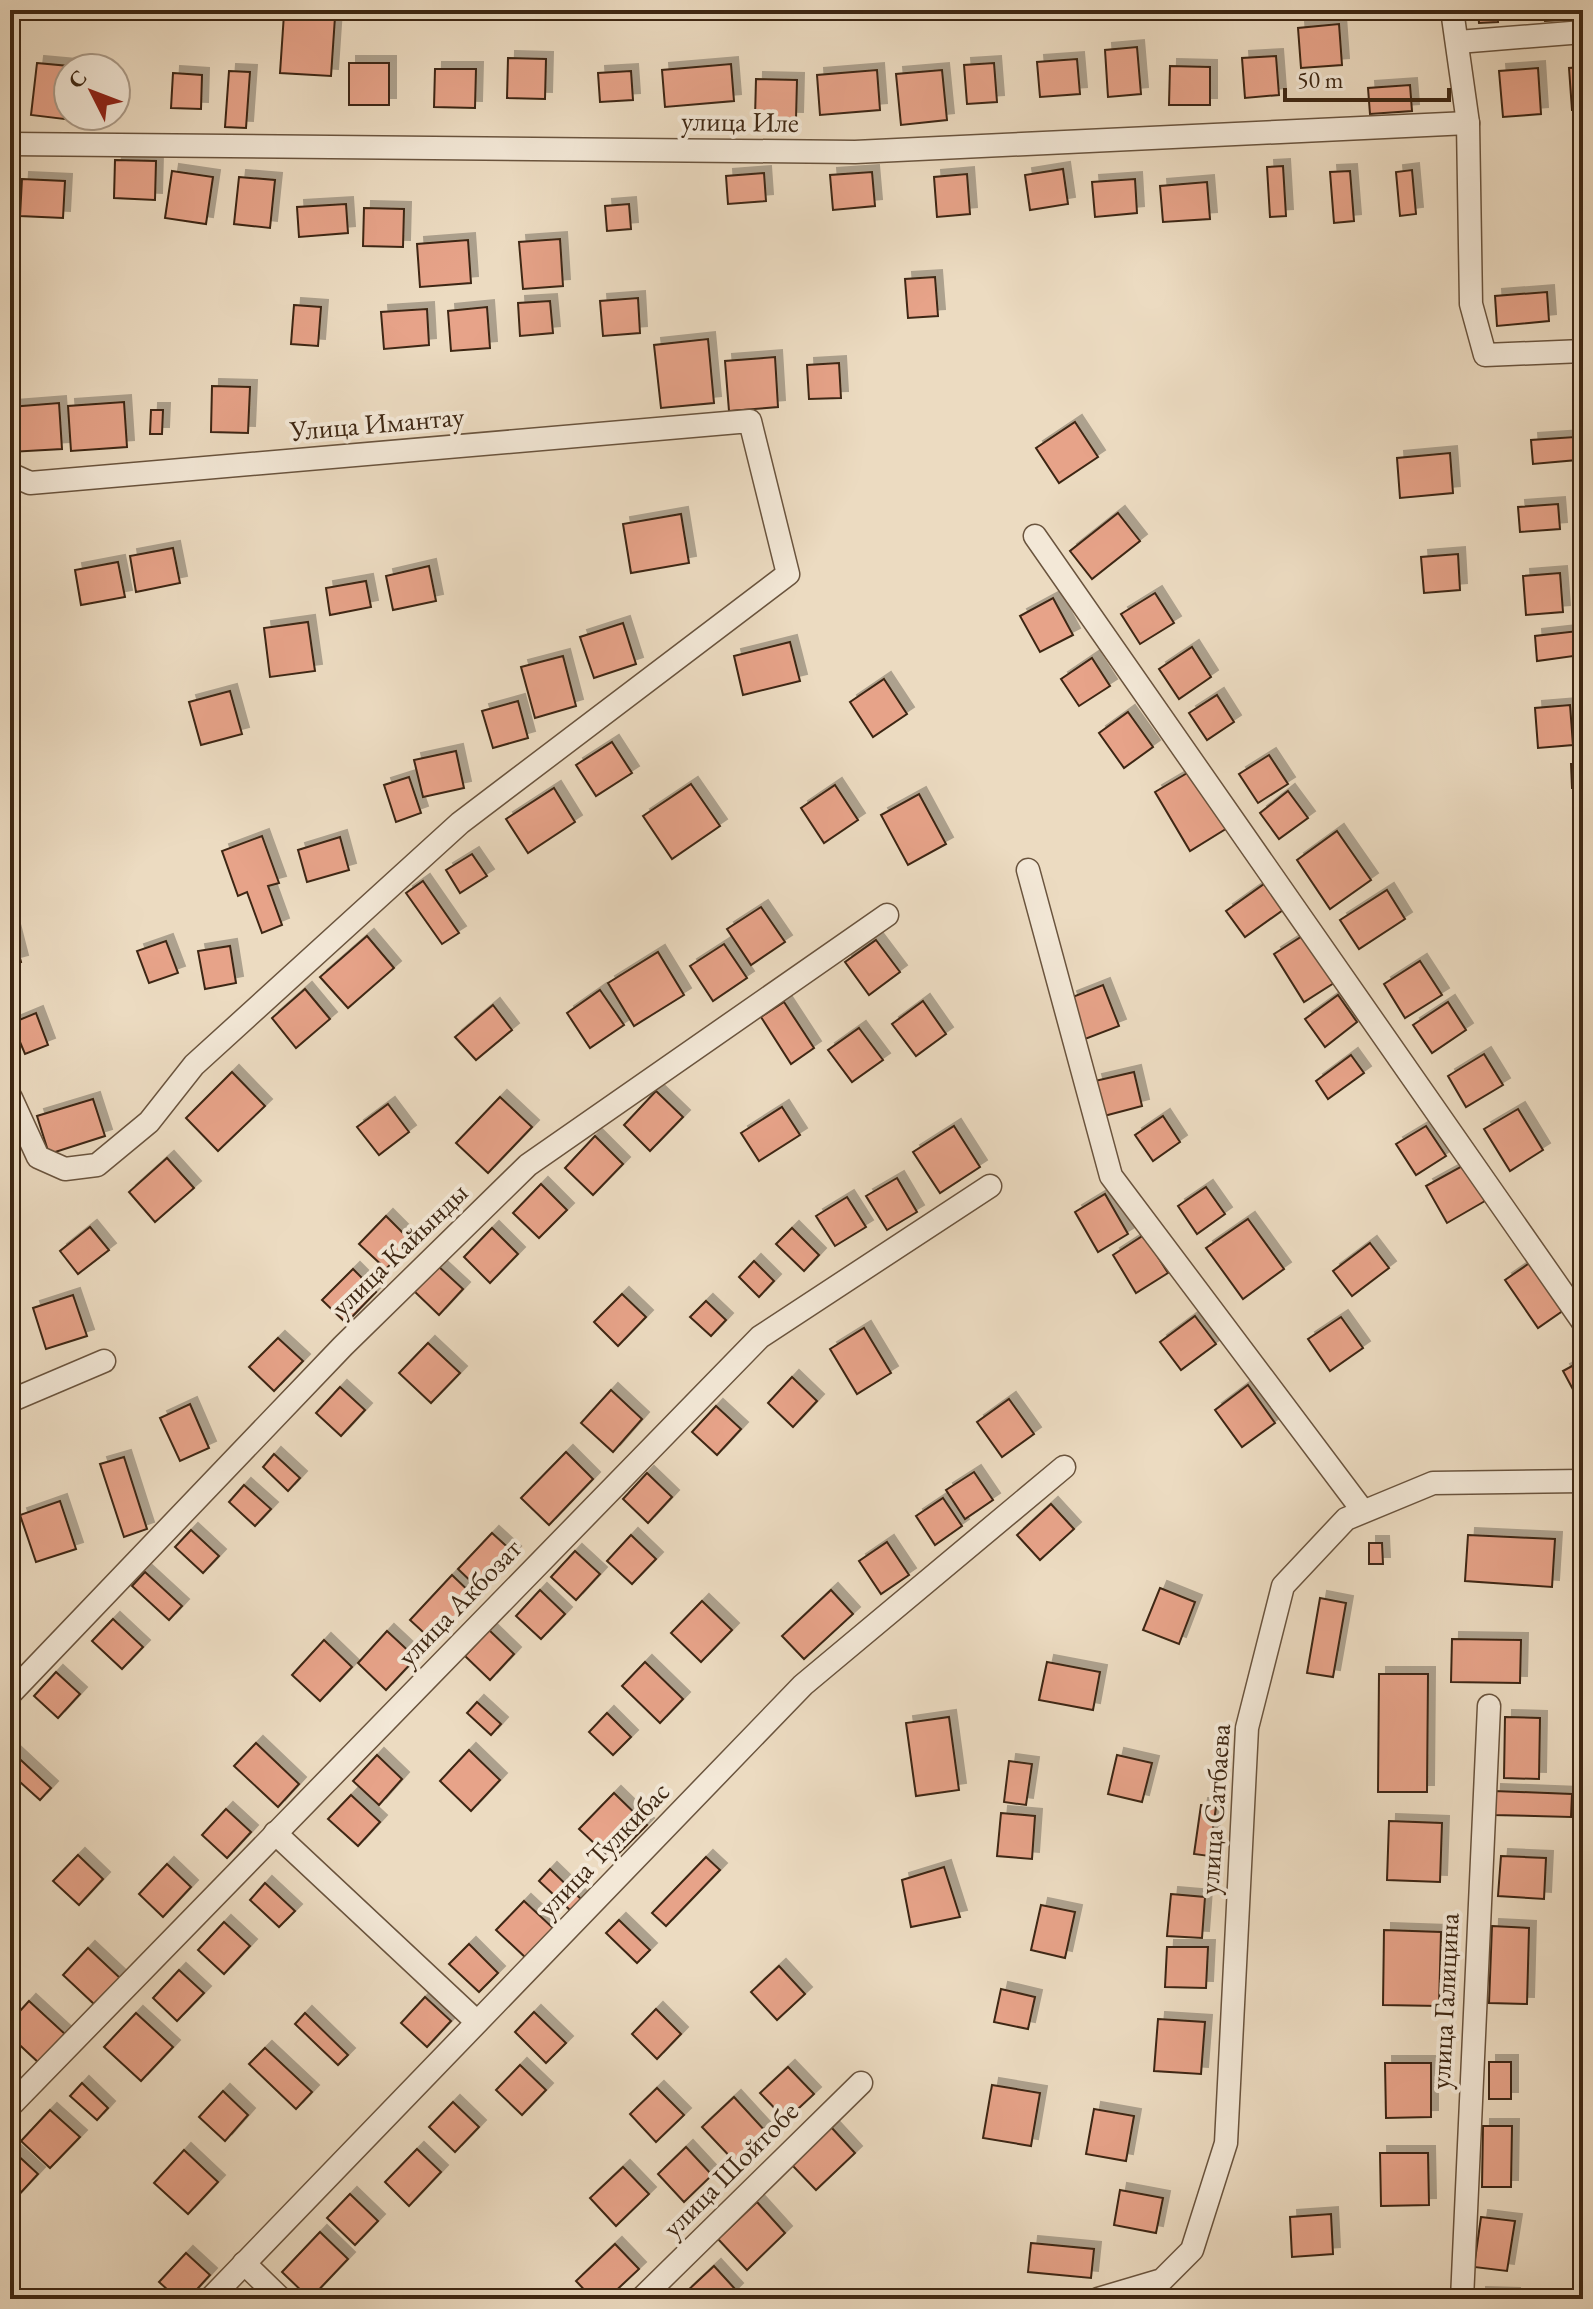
<svg xmlns="http://www.w3.org/2000/svg" width="1593" height="2309" viewBox="0 0 1593 2309" font-family="'EB Garamond',serif">
<defs>
<filter id="shadow"><feDropShadow dx="7" dy="-7" stdDeviation="0" flood-color="#0004"/></filter>
</defs>
<rect width="100%" height="100%" fill="#ecdbc1"/>
<filter id="stains"><feTurbulence type="fractalNoise" baseFrequency=".0025" numOctaves="4"/><feColorMatrix values="0 0 0 0 .2 0 0 0 0 .09 0 0 0 0 .02 0 0 0 .5 -.17"/></filter>
<radialGradient id="worn" r=".72"><stop offset=".6" stop-color="#630" stop-opacity="0"/><stop offset="1" stop-color="#630" stop-opacity=".3"/></radialGradient>
<!-- building -->
<g fill="#e7a389" stroke="#3e2713" stroke-width="2" filter="url(#shadow)">
<polygon points="1478,10 1497,10 1498,22 1479,23"/>
<polygon points="1544,10 1578,10 1579,19 1545,21"/>
<polygon points="284,14 335,17 331,76 280,73"/>
<polygon points="1339,24 1342,65 1301,68 1298,28"/>
<polygon points="1137,47 1141,94 1108,97 1105,50"/>
<polygon points="1276,56 1279,95 1245,98 1242,58"/>
<polygon points="508,58 546,59 545,99 507,98"/>
<polygon points="1077,59 1080,94 1040,97 1037,62"/>
<polygon points="37,63 69,66 64,119 31,115"/>
<rect x="349" y="63" width="40" height="42"/>
<polygon points="994,63 997,102 967,104 964,65"/>
<polygon points="731,64 734,101 665,107 662,70"/>
<polygon points="1170,66 1210,67 1210,105 1169,105"/>
<polygon points="1583,67 1583,109 1572,110 1569,68"/>
<polygon points="1538,68 1541,114 1503,117 1499,71"/>
<polygon points="435,69 476,69 475,108 434,107"/>
<polygon points="877,70 880,110 820,115 817,75"/>
<polygon points="942,70 947,120 901,125 896,74"/>
<polygon points="229,71 250,72 246,128 225,127"/>
<polygon points="631,71 633,100 600,102 598,73"/>
<polygon points="173,73 202,75 201,109 171,108"/>
<polygon points="756,79 797,80 796,119 755,118"/>
<polygon points="1410,85 1412,111 1370,114 1368,88"/>
<polygon points="115,160 156,161 155,200 114,198"/>
<polygon points="1283,166 1286,216 1270,217 1267,167"/>
<polygon points="1063,169 1068,204 1030,210 1025,175"/>
<polygon points="1412,170 1416,214 1400,216 1396,172"/>
<polygon points="172,171 213,177 206,224 165,218"/>
<polygon points="1350,171 1354,221 1334,223 1330,172"/>
<polygon points="872,172 875,206 833,210 830,175"/>
<polygon points="764,173 766,201 728,204 726,176"/>
<polygon points="967,174 970,214 937,217 934,177"/>
<polygon points="239,177 275,180 270,228 234,224"/>
<polygon points="22,179 65,181 63,218 20,216"/>
<polygon points="1135,179 1137,213 1095,217 1092,182"/>
<polygon points="1207,182 1210,219 1163,222 1160,186"/>
<polygon points="346,204 348,233 299,237 297,207"/>
<polygon points="629,204 631,229 607,231 605,206"/>
<polygon points="364,208 404,209 403,247 363,246"/>
<polygon points="560,239 563,286 523,289 519,242"/>
<polygon points="468,240 471,283 420,287 417,244"/>
<polygon points="935,277 938,316 908,318 905,279"/>
<polygon points="1547,292 1549,321 1497,326 1495,296"/>
<polygon points="638,298 640,333 603,336 600,301"/>
<polygon points="550,301 553,333 520,336 518,303"/>
<polygon points="294,305 321,307 318,346 291,344"/>
<polygon points="487,307 490,348 451,351 448,311"/>
<polygon points="427,309 429,345 384,349 381,312"/>
<polygon points="708,339 714,403 661,408 654,345"/>
<polygon points="775,357 778,407 729,411 725,361"/>
<polygon points="839,363 841,398 809,399 807,365"/>
<polygon points="212,386 250,387 248,433 211,432"/>
<polygon points="124,402 127,447 71,451 68,406"/>
<polygon points="59,403 62,449 10,452 10,407"/>
<polygon points="151,410 163,410 162,434 150,434"/>
<polygon points="1075,422 1098,457 1059,483 1036,448"/>
<polygon points="1575,437 1577,460 1533,464 1531,440"/>
<polygon points="1450,453 1453,493 1400,498 1397,458"/>
<polygon points="1558,504 1560,529 1520,532 1518,507"/>
<polygon points="1118,513 1140,541 1092,579 1070,551"/>
<polygon points="681,514 689,563 631,573 623,524"/>
<polygon points="173,548 180,583 136,592 130,556"/>
<polygon points="1458,554 1460,590 1424,593 1421,557"/>
<polygon points="118,562 125,597 81,605 75,570"/>
<polygon points="429,566 436,601 393,610 386,576"/>
<polygon points="1560,573 1563,612 1526,615 1523,576"/>
<polygon points="366,581 371,607 330,615 326,588"/>
<polygon points="1155,593 1174,623 1140,644 1121,614"/>
<polygon points="1053,598 1073,635 1040,652 1020,616"/>
<polygon points="308,622 315,671 270,677 264,628"/>
<polygon points="623,623 636,664 594,678 580,637"/>
<polygon points="1578,631 1581,655 1537,661 1535,636"/>
<polygon points="790,642 800,681 743,695 734,656"/>
<polygon points="1192,647 1211,677 1179,699 1159,669"/>
<polygon points="563,656 576,706 535,718 521,667"/>
<polygon points="1092,658 1110,686 1079,706 1061,679"/>
<polygon points="884,679 907,714 873,737 850,702"/>
<polygon points="230,691 242,734 201,745 189,702"/>
<polygon points="1217,695 1234,722 1207,740 1189,713"/>
<polygon points="518,701 528,738 493,748 482,711"/>
<polygon points="1570,705 1573,745 1538,748 1535,708"/>
<polygon points="1128,712 1153,747 1124,768 1099,733"/>
<polygon points="612,742 632,773 596,796 576,765"/>
<polygon points="456,751 464,788 423,797 414,760"/>
<polygon points="1269,755 1288,784 1258,803 1239,774"/>
<polygon points="1571,764 1583,764 1583,788 1572,788"/>
<polygon points="1194,769 1229,827 1190,851 1155,792"/>
<polygon points="409,777 421,813 396,822 384,785"/>
<polygon points="691,784 720,826 672,859 643,816"/>
<polygon points="835,785 858,820 824,843 801,808"/>
<polygon points="554,788 575,822 528,853 506,819"/>
<polygon points="1288,791 1308,818 1279,839 1260,813"/>
<polygon points="919,794 946,844 908,865 881,815"/>
<polygon points="1337,831 1371,880 1330,909 1297,860"/>
<polygon points="262,836 279,883 268,886 282,925 262,933 247,892 238,896 222,851"/>
<polygon points="340,837 349,870 307,882 298,850"/>
<polygon points="472,854 487,876 460,893 446,870"/>
<polygon points="423,881 459,933 442,944 406,893"/>
<polygon points="1264,884 1283,910 1245,937 1226,911"/>
<polygon points="1387,890 1405,919 1359,949 1340,920"/>
<polygon points="761,907 785,942 751,965 727,929"/>
<polygon points="12,927 21,962 10,965 10,928"/>
<polygon points="1304,935 1334,983 1304,1002 1274,954"/>
<polygon points="367,936 394,968 348,1008 320,977"/>
<polygon points="876,940 900,972 869,995 845,962"/>
<polygon points="166,941 178,973 149,983 137,951"/>
<polygon points="724,944 747,978 713,1001 690,966"/>
<polygon points="230,946 236,983 205,989 198,951"/>
<polygon points="658,952 684,995 634,1026 608,983"/>
<polygon points="1420,961 1442,995 1405,1018 1384,984"/>
<polygon points="1103,985 1119,1026 1085,1039 1070,998"/>
<polygon points="305,989 330,1019 296,1048 272,1018"/>
<polygon points="600,990 624,1025 590,1048 567,1013"/>
<polygon points="1338,995 1357,1022 1325,1047 1305,1019"/>
<polygon points="923,1001 946,1034 916,1056 892,1024"/>
<polygon points="784,1002 814,1048 791,1064 761,1017"/>
<polygon points="1448,1002 1466,1030 1432,1053 1413,1025"/>
<polygon points="493,1005 512,1030 476,1060 455,1037"/>
<polygon points="36,1013 48,1045 25,1054 12,1023"/>
<polygon points="859,1028 883,1060 852,1082 828,1050"/>
<polygon points="1484,1054 1503,1085 1466,1107 1448,1076"/>
<polygon points="1351,1055 1364,1073 1328,1099 1316,1081"/>
<polygon points="232,1072 265,1106 218,1151 186,1118"/>
<polygon points="1134,1072 1142,1106 1104,1116 1095,1081"/>
<polygon points="656,1091 683,1117 650,1151 624,1125"/>
<polygon points="500,1097 532,1127 488,1173 456,1143"/>
<polygon points="93,1099 105,1136 49,1154 37,1116"/>
<polygon points="388,1104 409,1132 379,1155 357,1127"/>
<polygon points="782,1107 800,1135 759,1161 741,1133"/>
<polygon points="1518,1109 1543,1150 1510,1171 1484,1129"/>
<polygon points="1163,1116 1180,1142 1153,1161 1135,1135"/>
<polygon points="954,1126 980,1167 940,1193 913,1152"/>
<polygon points="1426,1126 1446,1156 1416,1175 1396,1144"/>
<polygon points="595,1136 623,1164 593,1195 565,1168"/>
<polygon points="167,1158 194,1188 155,1222 129,1192"/>
<polygon points="1464,1165 1485,1201 1447,1223 1426,1186"/>
<polygon points="897,1178 917,1212 887,1230 866,1196"/>
<polygon points="541,1184 567,1210 539,1238 513,1213"/>
<polygon points="1206,1187 1225,1214 1197,1234 1178,1206"/>
<polygon points="1105,1194 1128,1234 1098,1252 1075,1212"/>
<polygon points="847,1197 866,1227 835,1246 816,1216"/>
<polygon points="386,1216 412,1242 386,1269 359,1244"/>
<polygon points="1248,1219 1284,1269 1243,1299 1206,1248"/>
<polygon points="90,1227 109,1250 78,1274 60,1251"/>
<polygon points="492,1228 518,1254 490,1283 464,1257"/>
<polygon points="792,1228 819,1255 804,1271 776,1244"/>
<polygon points="1144,1235 1168,1273 1136,1293 1113,1255"/>
<polygon points="1370,1243 1389,1268 1352,1296 1333,1271"/>
<polygon points="754,1261 774,1281 759,1297 739,1277"/>
<polygon points="1531,1262 1564,1310 1538,1328 1505,1280"/>
<polygon points="438,1266 463,1289 439,1315 414,1291"/>
<polygon points="353,1269 376,1292 346,1323 322,1300"/>
<polygon points="622,1294 646,1317 618,1346 594,1322"/>
<polygon points="73,1295 87,1336 46,1349 33,1308"/>
<polygon points="706,1301 726,1320 711,1336 690,1317"/>
<polygon points="1195,1316 1216,1344 1181,1370 1160,1342"/>
<polygon points="1341,1317 1363,1348 1330,1371 1308,1339"/>
<polygon points="864,1328 891,1373 857,1394 830,1349"/>
<polygon points="278,1338 303,1361 274,1391 249,1367"/>
<polygon points="428,1343 460,1373 431,1403 399,1373"/>
<polygon points="1583,1360 1583,1391 1576,1395 1563,1371"/>
<polygon points="792,1377 817,1401 793,1427 768,1403"/>
<polygon points="1248,1385 1275,1423 1242,1447 1215,1410"/>
<polygon points="340,1387 365,1410 341,1436 316,1413"/>
<polygon points="611,1390 642,1419 613,1452 581,1423"/>
<polygon points="1009,1399 1034,1434 1002,1457 977,1422"/>
<polygon points="190,1404 209,1448 180,1461 160,1418"/>
<polygon points="716,1406 741,1429 717,1455 692,1432"/>
<polygon points="566,1452 593,1479 549,1525 521,1498"/>
<polygon points="274,1454 300,1478 288,1491 263,1467"/>
<polygon points="124,1457 147,1529 124,1537 100,1464"/>
<polygon points="974,1472 993,1500 965,1519 946,1490"/>
<polygon points="647,1473 672,1497 648,1523 623,1499"/>
<polygon points="244,1485 271,1509 255,1526 229,1502"/>
<polygon points="943,1498 962,1526 935,1545 916,1516"/>
<polygon points="60,1501 76,1549 36,1562 20,1515"/>
<polygon points="1051,1504 1074,1529 1040,1560 1017,1535"/>
<polygon points="191,1530 219,1556 203,1573 175,1547"/>
<polygon points="492,1533 514,1553 479,1589 458,1569"/>
<polygon points="631,1535 656,1559 632,1584 607,1561"/>
<polygon points="1468,1535 1555,1539 1552,1587 1465,1581"/>
<polygon points="887,1542 909,1575 881,1594 859,1561"/>
<polygon points="1369,1543 1382,1543 1383,1564 1369,1564"/>
<polygon points="575,1551 600,1574 576,1600 551,1577"/>
<polygon points="145,1572 182,1606 169,1620 132,1586"/>
<polygon points="452,1575 477,1599 435,1643 410,1620"/>
<polygon points="1160,1588 1195,1602 1179,1644 1143,1630"/>
<polygon points="540,1590 565,1614 541,1639 516,1616"/>
<polygon points="831,1590 853,1614 804,1659 782,1636"/>
<polygon points="1320,1598 1346,1603 1333,1677 1307,1673"/>
<polygon points="702,1601 732,1630 701,1662 671,1633"/>
<polygon points="113,1619 143,1647 122,1669 92,1641"/>
<polygon points="489,1630 514,1654 490,1680 465,1656"/>
<polygon points="387,1631 416,1658 386,1690 358,1663"/>
<polygon points="1452,1639 1521,1640 1520,1683 1451,1682"/>
<polygon points="324,1640 352,1667 320,1701 292,1675"/>
<polygon points="645,1662 683,1699 660,1723 622,1686"/>
<polygon points="1047,1662 1100,1672 1093,1710 1039,1700"/>
<polygon points="56,1672 80,1694 58,1718 34,1696"/>
<polygon points="1379,1674 1428,1674 1427,1792 1378,1792"/>
<polygon points="477,1702 501,1724 491,1735 467,1713"/>
<polygon points="607,1713 631,1737 613,1755 589,1732"/>
<polygon points="949,1717 959,1790 916,1796 906,1723"/>
<polygon points="1505,1717 1540,1718 1539,1779 1504,1778"/>
<polygon points="256,1743 299,1784 278,1807 234,1766"/>
<polygon points="10,1750 51,1788 40,1800 10,1773"/>
<polygon points="469,1750 500,1780 471,1811 440,1781"/>
<polygon points="377,1755 402,1779 379,1805 353,1781"/>
<polygon points="1117,1755 1152,1763 1142,1802 1108,1794"/>
<polygon points="1009,1761 1032,1764 1026,1805 1004,1802"/>
<polygon points="1494,1791 1572,1794 1571,1817 1493,1815"/>
<polygon points="614,1793 647,1825 612,1860 579,1829"/>
<polygon points="351,1795 380,1822 358,1846 328,1819"/>
<polygon points="1201,1805 1216,1807 1209,1856 1194,1854"/>
<polygon points="226,1809 251,1832 227,1858 202,1835"/>
<polygon points="1001,1813 1035,1816 1032,1859 997,1856"/>
<polygon points="1389,1821 1442,1823 1440,1882 1387,1880"/>
<polygon points="78,1855 103,1879 79,1905 53,1881"/>
<polygon points="1501,1856 1546,1858 1544,1899 1498,1896"/>
<polygon points="706,1857 720,1870 666,1926 652,1913"/>
<polygon points="167,1864 191,1887 163,1917 139,1894"/>
<polygon points="944,1867 960,1917 911,1927 902,1880"/>
<polygon points="550,1869 582,1900 571,1911 539,1881"/>
<polygon points="265,1883 295,1911 279,1927 250,1900"/>
<polygon points="1171,1894 1205,1897 1202,1938 1167,1936"/>
<polygon points="524,1901 554,1929 526,1958 496,1930"/>
<polygon points="1041,1905 1075,1912 1065,1958 1031,1950"/>
<polygon points="619,1920 650,1950 637,1963 606,1933"/>
<polygon points="224,1922 250,1946 224,1974 198,1950"/>
<polygon points="1492,1926 1529,1928 1527,2004 1489,2003"/>
<polygon points="1384,1930 1441,1932 1439,2006 1383,2005"/>
<polygon points="469,1944 498,1973 479,1992 449,1964"/>
<polygon points="1167,1947 1208,1947 1206,1988 1165,1987"/>
<polygon points="88,1948 120,1978 94,2004 63,1975"/>
<polygon points="779,1966 805,1994 777,2020 751,1992"/>
<polygon points="179,1970 204,1993 177,2021 153,1998"/>
<polygon points="1001,1989 1035,1997 1028,2029 994,2022"/>
<polygon points="425,1997 451,2021 427,2047 401,2023"/>
<polygon points="29,2001 66,2035 39,2063 10,2036 10,2022"/>
<polygon points="656,2009 681,2034 657,2059 632,2034"/>
<polygon points="534,2012 566,2043 546,2063 515,2032"/>
<polygon points="136,2013 173,2047 141,2081 104,2047"/>
<polygon points="305,2013 348,2055 338,2065 295,2024"/>
<polygon points="1158,2019 1205,2022 1201,2074 1154,2071"/>
<polygon points="265,2048 312,2092 296,2109 249,2064"/>
<rect x="1489" y="2062" width="22" height="37"/>
<polygon points="1385,2063 1431,2063 1431,2117 1386,2118"/>
<polygon points="520,2065 546,2090 522,2115 496,2090"/>
<polygon points="788,2067 814,2094 786,2120 760,2093"/>
<polygon points="82,2083 108,2108 97,2120 70,2096"/>
<polygon points="992,2085 1040,2093 1031,2146 983,2138"/>
<polygon points="657,2088 684,2115 656,2142 630,2114"/>
<polygon points="223,2091 248,2115 225,2141 199,2117"/>
<polygon points="734,2097 767,2133 736,2163 702,2127"/>
<polygon points="453,2102 479,2127 455,2152 429,2127"/>
<polygon points="1094,2109 1134,2116 1126,2161 1086,2154"/>
<polygon points="50,2110 80,2137 50,2168 21,2141"/>
<polygon points="1483,2126 1512,2126 1511,2187 1482,2187"/>
<polygon points="831,2127 855,2153 816,2190 792,2165"/>
<polygon points="686,2147 712,2175 684,2202 658,2174"/>
<polygon points="417,2149 441,2172 409,2206 385,2182"/>
<polygon points="184,2150 218,2182 188,2214 154,2183"/>
<polygon points="13,2151 38,2174 14,2200 10,2197"/>
<polygon points="1380,2153 1428,2153 1429,2205 1381,2206"/>
<polygon points="623,2167 649,2194 616,2226 590,2198"/>
<polygon points="1120,2190 1163,2198 1156,2233 1114,2225"/>
<polygon points="350,2194 378,2221 355,2245 327,2218"/>
<polygon points="757,2202 785,2233 747,2270 718,2239"/>
<polygon points="1331,2214 1333,2254 1292,2257 1290,2217"/>
<polygon points="1481,2217 1515,2221 1507,2271 1474,2267"/>
<polygon points="320,2232 348,2259 310,2299 282,2272"/>
<polygon points="1031,2243 1094,2249 1091,2278 1028,2272"/>
<polygon points="615,2244 639,2269 607,2299 593,2299 576,2281"/>
<polygon points="186,2253 210,2275 188,2299 178,2299 159,2282"/>
<polygon points="714,2266 736,2290 727,2299 690,2299 685,2293"/>
<polygon points="1479,2294 1513,2295 1513,2299 1479,2299"/>
</g>
<g fill="none" stroke-linecap="round" stroke-linejoin="round">
<defs>
<g id="minor">
<polyline points="1452,10 1468,123 1471,304 1485,355 1583,351"/>
<polyline points="1458,42 1583,32"/>
<polyline points="10,144 855,152 1468,123"/>
<polyline points="10,474 30,483 750,421 788,574 460,823 194,1065 149,1122 97,1165 65,1169 38,1157 11,1098"/>
<polyline points="1035,536 1583,1322"/>
<polyline points="1028,870 1111,1176 1363,1511"/>
<polyline points="10,1401 104,1361"/>
<polyline points="10,1694 343,1346 528,1165 887,915"/>
<polyline points="275,1833 477,2022"/>
<polyline points="10,2106 760,1337 990,1186"/>
<polyline points="244,2263 281,2299"/>
<polyline points="210,2299 803,1685 1064,1467"/>
<polyline points="641,2299 861,2083"/>
<polyline points="1098,2299 1162,2280 1192,2250 1226,2143 1247,1728 1283,1586 1346,1519 1433,1483 1583,1481"/>
<polyline points="1462,2299 1489,1706"/>
</g>
</defs>
<!-- minor casing -->
<use href="#minor" stroke="#6a543e" stroke-width="25"/>
<!-- minor -->
<use href="#minor" stroke="#f3e8d7" stroke-width="22"/>
</g>
<g text-anchor="middle" dominant-baseline="central" stroke-width="8" stroke-linejoin="round" paint-order="stroke">
<!-- street labels -->
<g font-size="28" fill="#3e2713" stroke="#f3e8d7">
<text transform="translate(740 121) rotate(1)">улица Иле</text>
<text transform="translate(377 423) rotate(-5)">Улица Имантау</text>
<text transform="translate(399 1249) rotate(-44)">улица Кайынды</text>
<text transform="translate(459 1602) rotate(-46)">улица Акбозат</text>
<text transform="translate(1214 1809) rotate(-86)">улица Сатбаева</text>
<text transform="translate(603 1849) rotate(-46)">улица Тулкибас</text>
<text transform="translate(1444 2001) rotate(-87)">улица Галицина</text>
<text transform="translate(730 2169) rotate(-45)">улица Шойтобе</text>
</g>
</g>
<!-- margin -->
<rect width="1593" height="2309" fill="none" stroke="#ecdbc1" stroke-width="40"/>
<rect x="12" y="12" width="1569" height="2285" fill="none" stroke="#3e2713" stroke-width="4"/>
<rect x="20" y="20" width="1553" height="2269" fill="none" stroke="#3e2713" stroke-width="2"/>
<!-- north arrow -->
<g transform="translate(92 92) rotate(312)"><circle r="38" fill="#f3e8d7" stroke="#ab9b89" stroke-width="2"/>
<path d="M0-6L14 30L0 20L-14 30Z" fill="#8f2418"/>
<text y="-12" font-size="22" font-weight="bold" text-anchor="middle" fill="#3e2713">С</text>
</g>
<!-- scale -->
<path d="M1285 88v12h164v-12" fill="none" stroke="#3e2713" stroke-width="4"/>
<text x="1297" y="88" font-size="24" fill="#3e2713" stroke="#f3e8d7" stroke-width="6" paint-order="stroke">50 m</text>
<rect width="100%" height="100%" filter="url(#stains)"/>
<rect width="100%" height="100%" fill="url(#worn)"/>
</svg>
